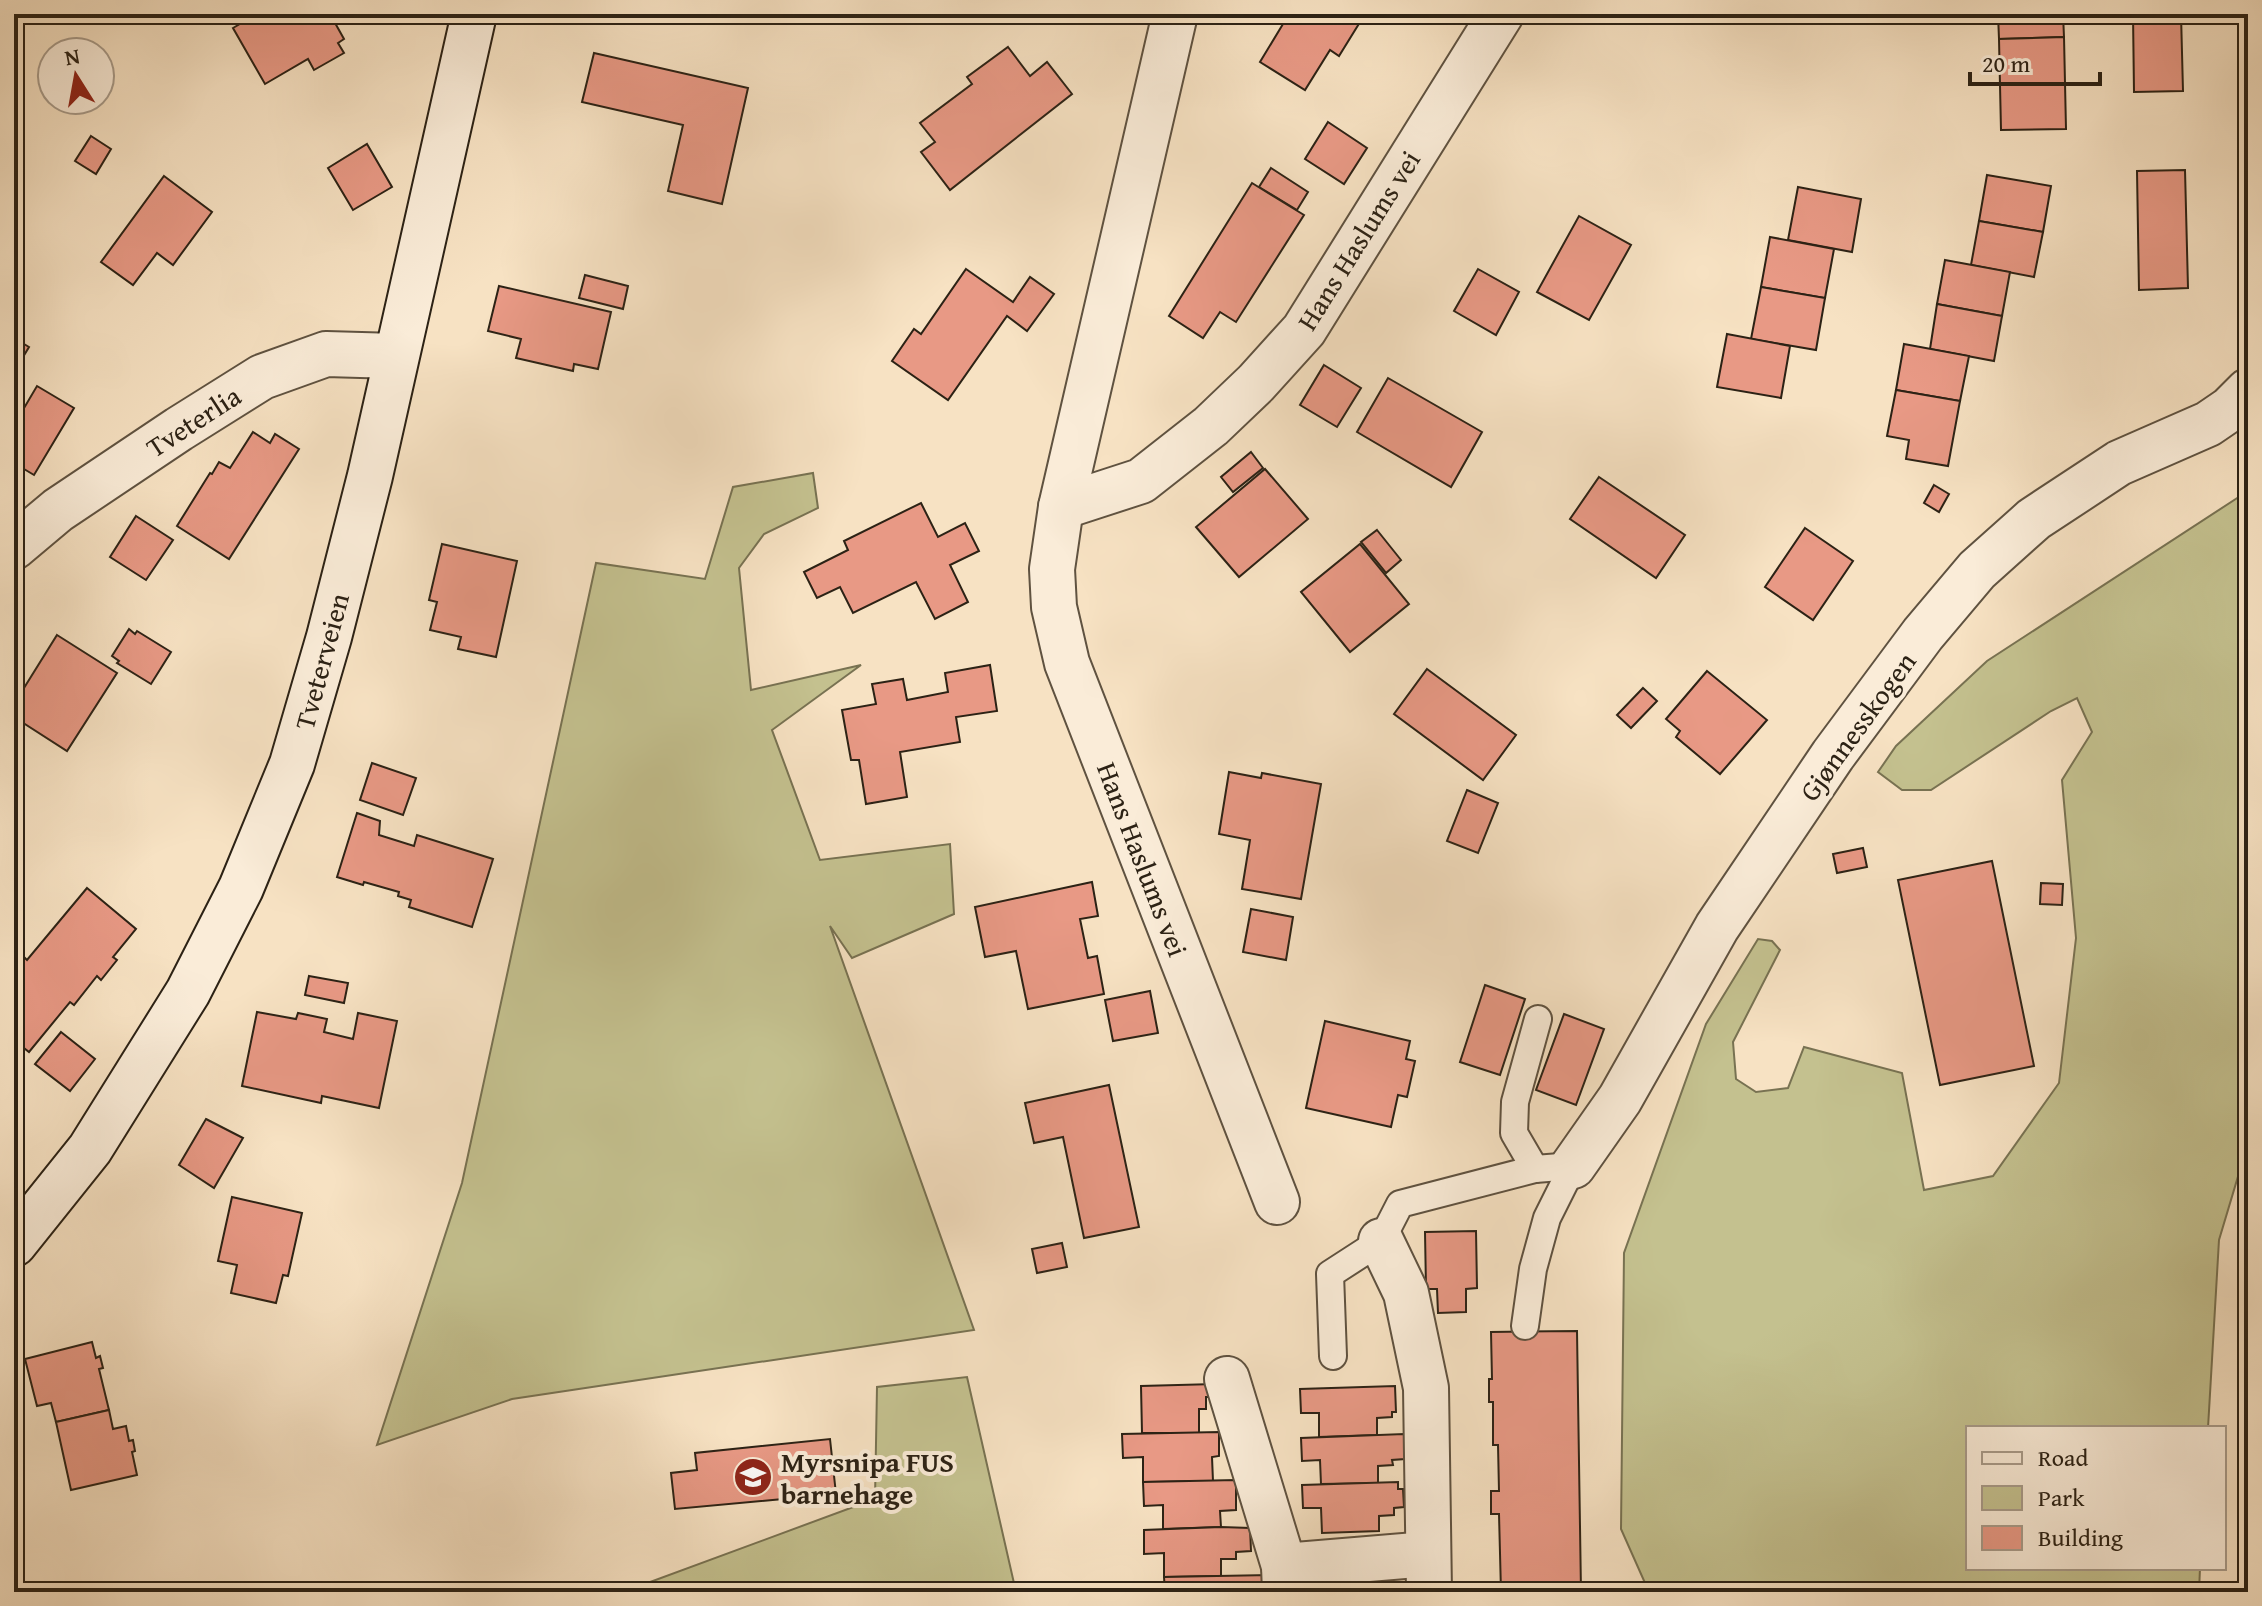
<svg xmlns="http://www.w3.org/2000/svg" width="2262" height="1606" viewBox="0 0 2262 1606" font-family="'Gentium Book Plus',serif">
<rect width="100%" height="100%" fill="#f7e2c3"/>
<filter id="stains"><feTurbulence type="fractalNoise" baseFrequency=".0025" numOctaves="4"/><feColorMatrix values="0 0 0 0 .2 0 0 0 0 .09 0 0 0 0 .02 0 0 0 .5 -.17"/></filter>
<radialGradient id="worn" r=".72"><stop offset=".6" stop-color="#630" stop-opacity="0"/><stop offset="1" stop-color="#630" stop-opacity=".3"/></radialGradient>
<!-- green -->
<g fill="#c4c18f" stroke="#787252" stroke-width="2">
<polygon points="813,473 818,508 764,534 739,568 751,690 861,665 772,730 820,860 950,844 954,914 852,958 830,926 974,1330 512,1399 377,1445 462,1183 596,563 705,579 733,487"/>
<polygon points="2248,491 2248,1143 2219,1240 2208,1428 1968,1428 1968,1568 2200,1568 2199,1592 1649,1592 1621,1529 1624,1253 1706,1024 1758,939 1772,941 1780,950 1733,1042 1736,1079 1756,1092 1788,1088 1804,1047 1902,1073 1924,1190 1993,1176 2059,1083 2076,938 2062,780 2092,732 2077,698 2051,711 1931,790 1902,790 1878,772 1896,746 1987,661"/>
<polygon points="967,1377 1016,1592 623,1592 875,1499 877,1387"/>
</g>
<!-- building -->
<g fill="#e89985" stroke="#2c2215" stroke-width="2">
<polygon points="257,14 330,14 344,39 338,43 344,53 314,70 308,59 265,84 233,28"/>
<polygon points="1300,14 1365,14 1339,56 1330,50 1305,90 1260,62 1286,19 1294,23"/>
<polygon points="1998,14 2063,14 2064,37 1999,39"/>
<polygon points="2133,14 2181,14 2183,91 2134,92"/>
<polygon points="2064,37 2065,83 2000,85 1999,39"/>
<polygon points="1008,47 1030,76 1047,62 1072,94 950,190 921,152 935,142 920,123 972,84 967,77"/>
<polygon points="594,53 748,88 722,204 668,191 683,125 582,102"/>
<polygon points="2065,83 2066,129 2001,130 2000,85"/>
<polygon points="1328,122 1367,148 1344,184 1305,159"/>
<polygon points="91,136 111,149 96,174 75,161"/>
<polygon points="367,144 392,187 353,210 328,168"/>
<polygon points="1271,168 1308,192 1297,210 1259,187"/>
<polygon points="2185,170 2188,288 2139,290 2137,171"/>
<polygon points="1987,175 2051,186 2043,232 1979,221"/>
<polygon points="164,176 212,212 173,265 157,253 133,285 101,262"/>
<polygon points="1252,183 1304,215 1236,322 1220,312 1203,338 1169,316"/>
<polygon points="1798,187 1861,199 1852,252 1788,240"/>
<polygon points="1579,216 1631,245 1589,320 1537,292"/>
<polygon points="1979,221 2043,232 2034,277 1971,265"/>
<polygon points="1770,237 1834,249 1825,298 1761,287"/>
<polygon points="1945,260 2010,272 2002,316 1937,304"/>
<polygon points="966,269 1013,302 1030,277 1054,294 1027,331 1007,316 948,400 892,361 914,329 921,334"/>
<polygon points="1478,269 1519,292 1496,335 1454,311"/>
<polygon points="585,275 628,286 623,309 579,298"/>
<polygon points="499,286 611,312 598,369 574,364 573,371 516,358 521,339 488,331"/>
<polygon points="1761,287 1825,298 1816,350 1751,339"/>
<polygon points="1937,304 2002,316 1994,361 1930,349"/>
<polygon points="1727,334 1790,346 1781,398 1717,387"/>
<polygon points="14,338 29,347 14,372"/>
<polygon points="1904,344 1969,356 1960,401 1896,390"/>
<polygon points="1324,365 1361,388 1337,427 1300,405"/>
<polygon points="1388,378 1482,432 1451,487 1357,432"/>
<polygon points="37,386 74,408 34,475 14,463 14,425"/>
<polygon points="1896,390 1960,401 1948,466 1906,459 1909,440 1887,436"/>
<polygon points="253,432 270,443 275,434 299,449 229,559 177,526 210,473 212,474 219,462 230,468"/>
<polygon points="1251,452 1263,468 1233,492 1221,477"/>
<polygon points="1265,469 1308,519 1239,577 1196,527"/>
<polygon points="1599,477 1685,535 1656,578 1570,519"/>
<polygon points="1934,485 1949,494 1939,512 1924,503"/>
<polygon points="921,503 938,537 965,523 979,551 950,565 968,602 935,619 916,582 853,613 840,587 817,598 804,572 848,550 844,541"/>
<polygon points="136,516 173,540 146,580 110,557"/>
<polygon points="1805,528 1853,561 1813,620 1765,587"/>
<polygon points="1377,530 1401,560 1386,573 1361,542"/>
<polygon points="442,544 517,561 496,657 458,649 461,637 430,630 437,602 429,600"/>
<polygon points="1360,544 1409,604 1350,652 1301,592"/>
<polygon points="129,629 135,634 137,631 171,652 151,684 117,663 119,661 112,656"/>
<polygon points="57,635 117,673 67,751 14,717 14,704"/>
<polygon points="990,665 997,711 956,717 960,742 900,752 907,797 866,804 859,760 851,760 842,710 876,704 872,684 903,679 907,700 948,692 945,673"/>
<polygon points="1427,669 1516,735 1483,780 1394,714"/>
<polygon points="1707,671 1767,720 1720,774 1676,737 1680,731 1666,719"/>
<polygon points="1643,688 1657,701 1631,728 1617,715"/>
<polygon points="372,763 416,778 403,815 360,800"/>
<polygon points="1229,772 1261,778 1262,773 1321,784 1301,899 1242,889 1250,840 1219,834"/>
<polygon points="1467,790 1498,803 1478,853 1447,841"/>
<polygon points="357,813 380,821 379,835 414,846 417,835 493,859 472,927 409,907 411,900 398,896 399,892 364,882 363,885 337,877"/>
<polygon points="1863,848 1867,867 1837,873 1833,854"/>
<polygon points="1992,861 2034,1066 1940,1085 1898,880"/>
<polygon points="1092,882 1098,916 1080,919 1088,958 1097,956 1104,994 1028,1009 1016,951 985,957 975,907"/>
<polygon points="2041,883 2063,884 2062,905 2040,904"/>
<polygon points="87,888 136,929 113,957 117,960 101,980 97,976 74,1005 70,1002 29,1052 14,1040 14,969 24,957 27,960"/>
<polygon points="1251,909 1293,917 1286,960 1243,952"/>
<polygon points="309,976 348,983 344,1003 305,995"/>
<polygon points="1485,985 1525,999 1500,1075 1460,1062"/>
<polygon points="1150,991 1158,1033 1113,1041 1105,1000"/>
<polygon points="257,1012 296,1019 298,1013 327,1019 324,1032 353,1039 358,1013 397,1021 379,1108 322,1096 321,1103 242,1086"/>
<polygon points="1564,1014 1604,1029 1576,1105 1536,1090"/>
<polygon points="1325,1021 1410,1041 1406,1059 1415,1061 1407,1097 1398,1095 1391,1127 1306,1108"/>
<polygon points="61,1032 95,1059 70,1091 35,1064"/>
<polygon points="1109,1085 1139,1227 1084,1238 1063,1137 1034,1143 1025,1103"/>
<polygon points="206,1119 243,1138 214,1188 179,1165"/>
<polygon points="232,1197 302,1213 288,1276 283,1275 276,1303 231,1293 237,1265 218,1261"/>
<polygon points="1476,1231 1477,1288 1466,1289 1466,1312 1438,1313 1437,1289 1426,1289 1425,1232"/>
<polygon points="1062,1243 1067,1267 1037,1273 1032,1249"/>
<polygon points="1577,1331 1581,1592 1501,1592 1499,1514 1491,1514 1491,1491 1499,1491 1498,1445 1493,1445 1493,1402 1489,1402 1489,1379 1492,1379 1491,1332"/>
<polygon points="92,1342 96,1358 100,1356 103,1368 99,1369 109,1410 56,1422 51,1403 37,1406 25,1359"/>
<polygon points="1215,1384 1215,1397 1206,1397 1206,1409 1199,1409 1199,1433 1142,1433 1141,1386"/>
<polygon points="1395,1386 1396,1412 1392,1412 1392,1417 1377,1418 1377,1435 1319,1437 1319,1413 1301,1413 1300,1389"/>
<polygon points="109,1410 113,1429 126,1426 129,1441 133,1440 135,1451 132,1452 137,1475 71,1490 56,1422"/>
<polygon points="1219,1432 1219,1456 1212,1457 1213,1481 1143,1482 1143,1457 1123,1458 1122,1434"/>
<polygon points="1404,1434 1405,1459 1392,1460 1393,1465 1378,1466 1378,1483 1321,1484 1320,1460 1302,1461 1301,1438"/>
<polygon points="830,1439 836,1494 675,1509 671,1473 697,1470 695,1453"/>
<polygon points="1236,1480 1236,1510 1220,1511 1221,1527 1163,1529 1163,1505 1144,1506 1143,1482"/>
<polygon points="1398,1482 1398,1489 1403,1489 1404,1507 1394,1508 1394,1515 1379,1516 1379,1531 1322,1533 1321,1508 1303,1508 1302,1485"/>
<polygon points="1221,1527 1250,1528 1251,1551 1236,1552 1236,1559 1221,1559 1221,1576 1164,1577 1164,1553 1144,1554 1144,1530"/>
<polygon points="1270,1575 1271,1592 1165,1592 1164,1577"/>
<polygon points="1409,1583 1410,1592 1359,1592 1358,1584"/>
</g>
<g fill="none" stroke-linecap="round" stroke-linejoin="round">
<defs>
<g id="lane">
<polyline points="1535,1169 1514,1133 1515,1102 1538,1019"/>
<polyline points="1525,1326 1533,1269 1547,1218 1573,1166"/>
<polyline points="1333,1356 1330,1274 1381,1241 1400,1204 1535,1169 1573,1166"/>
</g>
<g id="street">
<polyline points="1175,14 1061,507 1052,569 1054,607 1067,663 1277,1202"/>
<polyline points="1061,507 1141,481 1211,426 1256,383 1304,330 1501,14"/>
<polyline points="14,547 58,510 179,429 262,377 326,354 396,356"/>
<polyline points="1573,1166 1620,1099 1717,927 1833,755 1923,634 1977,570 2034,519 2119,463 2208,424 2230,409 2248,391"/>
<polyline points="1381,1241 1406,1293 1426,1388 1429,1592"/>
<polyline points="1227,1379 1284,1566 1285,1592"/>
<polyline points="1284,1566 1428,1554"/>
</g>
<polyline id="secondary" points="14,1244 90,1149 188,992 241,888 292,764 329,637 370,476 474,14"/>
</defs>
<!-- lane casing -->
<use href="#lane" stroke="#5f5240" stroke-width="30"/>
<!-- street casing -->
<use href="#street" stroke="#5f5240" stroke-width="48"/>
<!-- secondary casing -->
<use href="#secondary" stroke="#2c2215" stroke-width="48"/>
<!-- lane -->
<use href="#lane" stroke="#faecd8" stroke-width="26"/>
<!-- street -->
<use href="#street" stroke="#faecd8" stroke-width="44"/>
<!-- secondary -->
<use href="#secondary" stroke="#faecd8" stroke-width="44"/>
</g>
<!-- icons -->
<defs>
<symbol id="school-disc" viewBox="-11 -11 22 22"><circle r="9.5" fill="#8f2418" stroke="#faecd8"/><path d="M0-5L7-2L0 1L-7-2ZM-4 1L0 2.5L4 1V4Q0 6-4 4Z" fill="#fff"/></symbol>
</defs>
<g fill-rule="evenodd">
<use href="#school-disc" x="731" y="1455" width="44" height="44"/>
</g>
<g text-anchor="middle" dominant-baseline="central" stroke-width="8" stroke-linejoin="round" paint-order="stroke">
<!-- street labels -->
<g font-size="28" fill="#2c2215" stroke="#faecd8">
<text transform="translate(1358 240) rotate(-58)">Hans Haslums vei</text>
<text transform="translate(193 421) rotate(-33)">Tveterlia</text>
<text transform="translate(321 661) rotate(-75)">Tveterveien</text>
<text transform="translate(1857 726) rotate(-54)">Gjønnesskogen</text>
<text transform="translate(1143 859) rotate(69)">Hans Haslums vei</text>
</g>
<!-- poi labels -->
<g font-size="28" font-weight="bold" fill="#2c2215" stroke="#faecd8" text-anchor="start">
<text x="781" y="1461">Myrsnipa FUS<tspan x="781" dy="32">barnehage</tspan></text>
</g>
</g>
<!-- margin -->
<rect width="2262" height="1606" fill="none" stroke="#f7e2c3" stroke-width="48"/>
<rect x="16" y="16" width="2230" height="1574" fill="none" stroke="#2c2215" stroke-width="4"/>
<rect x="24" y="24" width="2214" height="1558" fill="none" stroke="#2c2215" stroke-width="2"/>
<!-- legend -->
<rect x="1966" y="1426" width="260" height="144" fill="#faecd8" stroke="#a89b8a" stroke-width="2"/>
<rect x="1982" y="1452" width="40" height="12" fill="#faecd8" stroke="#a89b8a" stroke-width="2"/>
<text x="2038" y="1466" font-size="24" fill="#2c2215">Road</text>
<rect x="1982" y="1486" width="40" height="24" fill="#c4c18f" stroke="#a89b8a" stroke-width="2"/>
<text x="2038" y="1506" font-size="24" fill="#2c2215">Park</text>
<rect x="1982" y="1526" width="40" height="24" fill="#e89985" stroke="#a89b8a" stroke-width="2"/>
<text x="2038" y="1546" font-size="24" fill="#2c2215">Building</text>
<!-- north arrow -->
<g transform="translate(76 76) rotate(349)"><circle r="38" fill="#faecd8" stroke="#a89b8a" stroke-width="2"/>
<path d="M0-6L14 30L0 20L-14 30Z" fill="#8f2418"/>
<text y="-12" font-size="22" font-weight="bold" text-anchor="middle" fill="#2c2215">N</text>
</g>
<!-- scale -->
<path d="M1970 72v12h130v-12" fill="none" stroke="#2c2215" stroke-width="4"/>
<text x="1982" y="72" font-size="24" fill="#2c2215" stroke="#faecd8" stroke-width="6" paint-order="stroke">20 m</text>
<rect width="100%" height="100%" filter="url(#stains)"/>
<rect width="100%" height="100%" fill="url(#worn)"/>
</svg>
